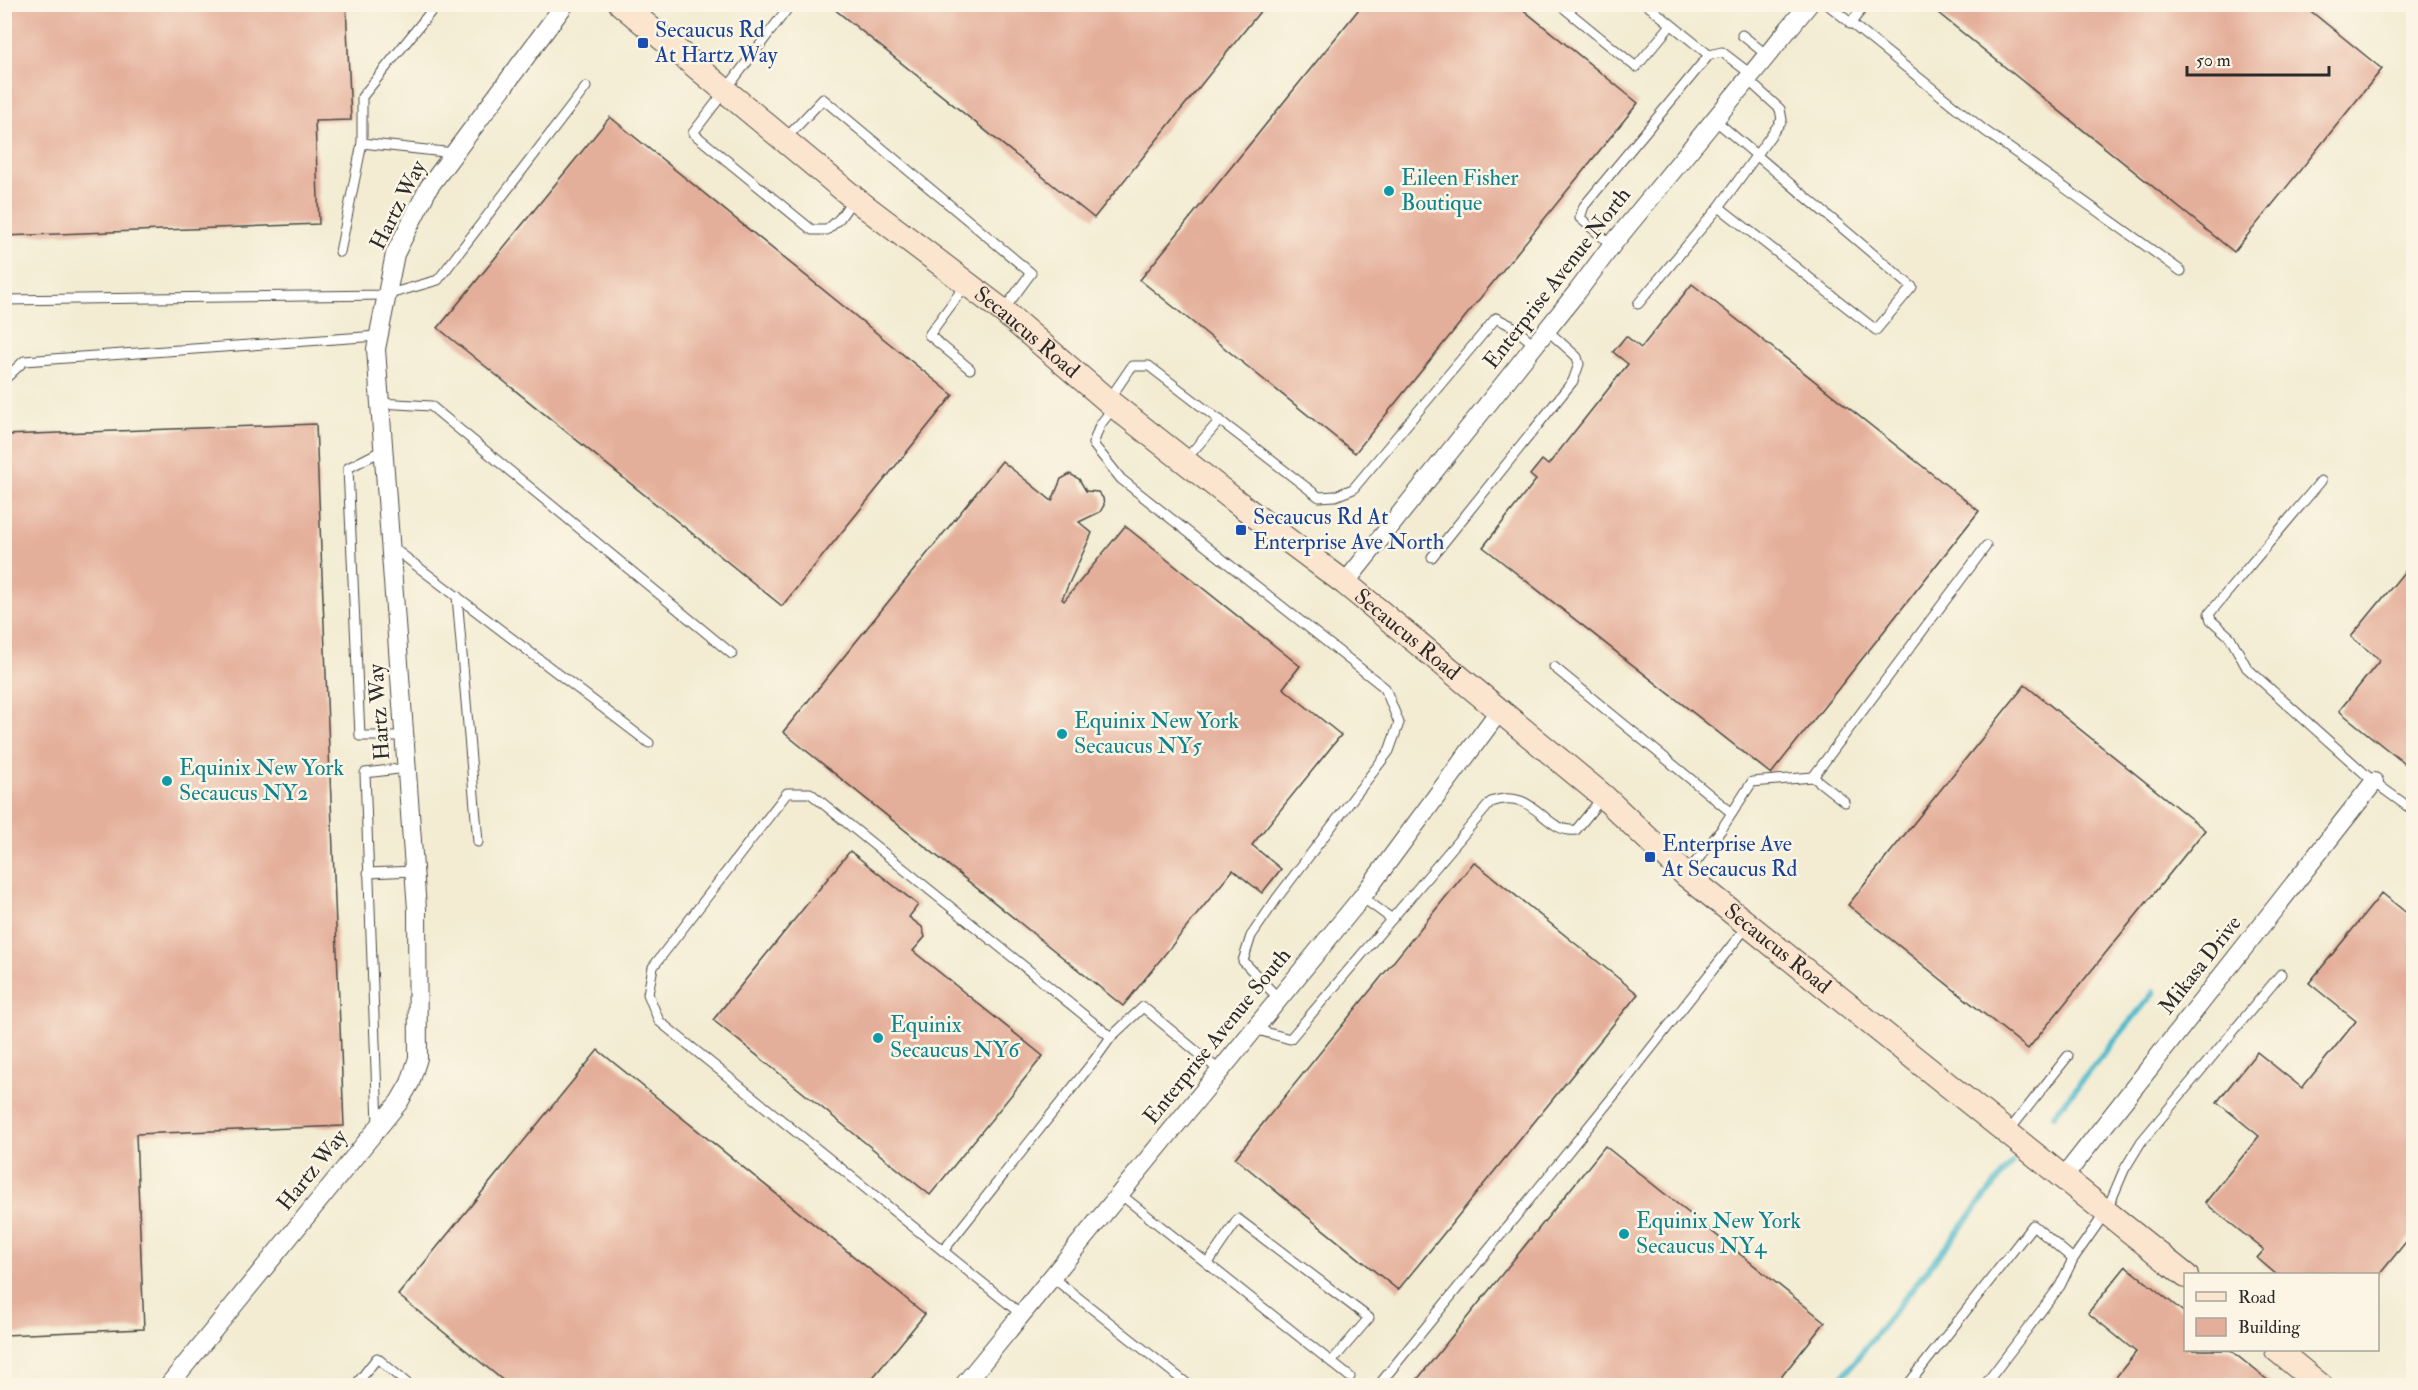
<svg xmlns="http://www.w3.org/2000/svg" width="2418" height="1390" viewBox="0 0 2418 1390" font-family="'IM FELL Double Pica',serif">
<rect width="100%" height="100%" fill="#fcf5e5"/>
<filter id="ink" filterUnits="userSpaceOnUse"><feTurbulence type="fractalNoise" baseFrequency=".0167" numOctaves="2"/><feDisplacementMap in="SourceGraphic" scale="12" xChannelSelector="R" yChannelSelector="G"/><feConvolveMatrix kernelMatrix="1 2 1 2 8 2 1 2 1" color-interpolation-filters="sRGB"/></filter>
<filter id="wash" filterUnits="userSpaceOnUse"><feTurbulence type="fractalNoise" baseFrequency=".008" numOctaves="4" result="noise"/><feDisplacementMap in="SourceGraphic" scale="24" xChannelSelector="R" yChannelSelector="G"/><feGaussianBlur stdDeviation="1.35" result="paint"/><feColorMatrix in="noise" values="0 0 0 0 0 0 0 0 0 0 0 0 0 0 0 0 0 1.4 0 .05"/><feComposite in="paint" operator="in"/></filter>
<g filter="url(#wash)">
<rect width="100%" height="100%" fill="#f3ecd3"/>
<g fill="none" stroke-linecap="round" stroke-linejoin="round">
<!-- stream -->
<g stroke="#4eb9cb" stroke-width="6">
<polyline points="2054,1115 2154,992"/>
<polyline points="1835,1386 2012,1163"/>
</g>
</g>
<g id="blocks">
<!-- building -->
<g fill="#e4af9a">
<polygon points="4,4 346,4 351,120 315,121 319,224 4,236"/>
<polygon points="828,4 1266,4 1094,218"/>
<polygon points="1363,4 1516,4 1638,103 1355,453 1140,280"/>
<polygon points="1927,4 2302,4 2382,69 2234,252"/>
<polygon points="610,117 953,395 782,606 438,328"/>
<polygon points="1692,284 1979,511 1771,774 1483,547 1536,480 1530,475 1542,460 1548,465 1628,364 1613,352 1626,336 1641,348"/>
<polygon points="316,424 344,1126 136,1134 144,1329 4,1335 4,435"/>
<polygon points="1002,461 1052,501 1061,479 1070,474 1079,479 1086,491 1098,492 1103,498 1104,505 1100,512 1079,522 1092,533 1062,599 1064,601 1125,526 1300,666 1283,688 1341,735 1252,845 1281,869 1262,893 1233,870 1123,1006 783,732"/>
<polygon points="2414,560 2414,771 2339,711 2380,660 2351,637"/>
<polygon points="2025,685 2205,830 2028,1049 1848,905"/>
<polygon points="850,851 918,905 909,917 922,927 925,937 913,951 1043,1056 930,1195 713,1020"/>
<polygon points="1474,862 1638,994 1398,1290 1235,1158"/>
<polygon points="2382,893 2414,919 2414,1232 2379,1275 2277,1275 2257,1258 2264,1250 2205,1203 2259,1136 2217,1102 2257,1052 2302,1088 2356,1021 2309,983"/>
<polygon points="598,1050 925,1314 866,1386 510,1386 398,1295"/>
<polygon points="1605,1146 1825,1322 1774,1386 1412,1386"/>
<polygon points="2126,1266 2186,1314 2186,1350 2230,1350 2275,1386 2109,1386 2136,1352 2088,1313"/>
</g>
</g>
</g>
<g filter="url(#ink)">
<use href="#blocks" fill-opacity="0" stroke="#494844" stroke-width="1.5"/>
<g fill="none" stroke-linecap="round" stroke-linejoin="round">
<defs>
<g id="lane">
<polyline points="437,4 362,97 362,143 454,153"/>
<polyline points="791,4 693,133 812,230 827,230 840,218 854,198"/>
<polyline points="1559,4 1636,67 1671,25"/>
<polyline points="1646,4 1709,55"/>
<polyline points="1827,4 1984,130 2181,271"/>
<polyline points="1850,24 1866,4"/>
<polyline points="1742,35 1768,56"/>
<polyline points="1715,120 1912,287 1876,330 1719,207"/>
<polyline points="786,138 823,99 1031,273 1003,311"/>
<polyline points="1612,245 1580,218 1584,206 1709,55 1722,52 1752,75"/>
<polyline points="340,252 362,143"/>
<polyline points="967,283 929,335 970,369"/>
<polyline points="4,300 386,295 438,280 586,87"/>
<polyline points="1638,304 1719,207 1782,120 1780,109 1748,80"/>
<polyline points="4,380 24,361 378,336"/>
<polyline points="1108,401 1132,366 1149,366 1319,497 1335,496 1353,489 1496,318 1512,326 1535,345"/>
<polyline points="380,403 431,406 732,654"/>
<polyline points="1113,408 1100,425 1093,444 1121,479 1385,688 1399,723 1389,751 1277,898 1251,936 1243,961 1279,999"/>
<polyline points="383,450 348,468 360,736 404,736"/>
<polyline points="1185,460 1220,420"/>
<polyline points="2321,481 2209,614 2211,620 2230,637 2247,668 2374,782 2414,811"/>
<polyline points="392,547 649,743"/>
<polyline points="1432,557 1573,381 1579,364 1577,357 1547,330"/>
<polyline points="457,596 478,842"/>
<polyline points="1554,667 1732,813"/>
<polyline points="1813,777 1986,546"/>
<polyline points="368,873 414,871"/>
<polyline points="1687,873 1721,830 1752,782 1813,777 1845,802"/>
<polyline points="1362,897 1392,919"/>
<path d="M1254,1029L1290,1039L1491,802C1535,786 1544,834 1576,830L1602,798"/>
<polyline points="1111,1037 1143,1007 1220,1071"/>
<polyline points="378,1124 365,773 407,768"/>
<polyline points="2008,1132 2068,1056"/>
<polyline points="1120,1194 1350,1377"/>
<polyline points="943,1251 1096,1058 1111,1037 810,793 787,793 653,967 648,994 659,1021 1021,1314"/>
<polyline points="1208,1263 1238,1219 1369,1318 1332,1361"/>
<polyline points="1052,1277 1190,1386"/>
<polyline points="355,1386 377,1358 410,1386"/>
<polyline points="1378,1386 1615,1094 1748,925"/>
<polyline points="1907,1386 2033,1225 2073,1259"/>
<polyline points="1984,1386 2060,1286 2073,1259 2106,1212 2124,1170 2141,1142 2281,974"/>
</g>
<g id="street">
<polyline points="1345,583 1577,292 1612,245 1809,4"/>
<polyline points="2063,1178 2374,782"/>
<polyline points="168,1386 399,1102 410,1083 418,1058 417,909 376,349 395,254 429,187 565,4"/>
<polyline points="963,1386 1362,897 1500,710"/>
</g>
<g id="secondary">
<path id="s1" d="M621,4L854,198L1003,311L1108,401L1242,506L1345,583L1603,796L1686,875L2186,1276"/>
<polyline points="2277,1350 2321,1386"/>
</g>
</defs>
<!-- lane casing -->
<use href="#lane" stroke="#494844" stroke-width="11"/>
<!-- street casing -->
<use href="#street" stroke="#494844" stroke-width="20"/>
<!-- secondary casing -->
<use href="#secondary" stroke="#494844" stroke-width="26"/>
<!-- lane -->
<use href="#lane" stroke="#fff" stroke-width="9"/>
<!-- street -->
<use href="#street" stroke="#fff" stroke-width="18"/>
<!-- secondary -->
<use href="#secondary" stroke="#fce5cf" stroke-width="24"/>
</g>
</g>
<!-- markers -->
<g fill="#1a4fb4" stroke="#fcf5e5" stroke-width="2">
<rect x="637" y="37" width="12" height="12" rx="3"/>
<rect x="1235" y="524" width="12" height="12" rx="3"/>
<rect x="1644" y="851" width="12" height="12" rx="3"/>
</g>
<g fill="#0f9aa8" stroke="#fcf5e5" stroke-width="2">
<circle cx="1389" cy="191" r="6"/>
<circle cx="1062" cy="734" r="6"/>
<circle cx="167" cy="781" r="6"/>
<circle cx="878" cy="1038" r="6"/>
<circle cx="1624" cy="1234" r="6"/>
</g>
<g text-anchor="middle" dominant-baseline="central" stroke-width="5" stroke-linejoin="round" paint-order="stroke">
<!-- transit labels -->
<g font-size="22" fill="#164399" stroke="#fcf5e5" text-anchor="start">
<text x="655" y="30">Secaucus Rd<tspan x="655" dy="25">At Hartz Way</tspan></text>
<text x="1253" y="517">Secaucus Rd At<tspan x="1253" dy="25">Enterprise Ave North</tspan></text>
<text x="1662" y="844">Enterprise Ave<tspan x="1662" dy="25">At Secaucus Rd</tspan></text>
</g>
<!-- culture labels -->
<g font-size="22" fill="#0d838f" stroke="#fcf5e5" text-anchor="start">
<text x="1401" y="178">Eileen Fisher<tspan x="1401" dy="25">Boutique</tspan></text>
<text x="1074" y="721">Equinix New York<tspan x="1074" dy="25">Secaucus NY5</tspan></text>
<text x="179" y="768">Equinix New York<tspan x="179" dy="25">Secaucus NY2</tspan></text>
<text x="890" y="1025">Equinix<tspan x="890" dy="25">Secaucus NY6</tspan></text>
<text x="1636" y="1221">Equinix New York<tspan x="1636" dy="25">Secaucus NY4</tspan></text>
</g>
<!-- street labels -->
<g font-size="22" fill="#2b2b2b" stroke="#fcf5e5">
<text transform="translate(398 205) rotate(-63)">Hartz Way</text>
<text transform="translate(1557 278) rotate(-52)">Enterprise Avenue North</text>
<text stroke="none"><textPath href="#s1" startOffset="522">Secaucus Road</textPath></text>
<text stroke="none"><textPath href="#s1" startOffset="1008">Secaucus Road</textPath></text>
<text transform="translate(379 712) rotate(-94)">Hartz Way</text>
<text stroke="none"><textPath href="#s1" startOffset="1494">Secaucus Road</textPath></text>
<text transform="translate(2200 965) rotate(-52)">Mikasa Drive</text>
<text transform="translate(1217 1036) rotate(-51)">Enterprise Avenue South</text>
<text transform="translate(312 1170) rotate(-51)">Hartz Way</text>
</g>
</g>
<!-- margin -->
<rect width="2418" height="1390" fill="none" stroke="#fcf5e5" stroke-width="24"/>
<!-- legend -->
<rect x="2184" y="1273" width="195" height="78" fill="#fcf5e5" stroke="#a8a49b" stroke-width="1.5"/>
<rect x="2196" y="1292" width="30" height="9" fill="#fce5cf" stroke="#a8a49b" stroke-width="1.5"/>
<text x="2238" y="1303" font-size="18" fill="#2b2b2b">Road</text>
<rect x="2196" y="1318" width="30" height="18" fill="#e4af9a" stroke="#a8a49b" stroke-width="1.5"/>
<text x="2238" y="1333" font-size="18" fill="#2b2b2b">Building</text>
<!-- scale -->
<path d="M2187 66v9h142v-9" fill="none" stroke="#2b2b2b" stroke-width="3"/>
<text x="2196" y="66" font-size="18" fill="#2b2b2b" stroke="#fcf5e5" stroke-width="4.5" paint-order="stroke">50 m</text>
</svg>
